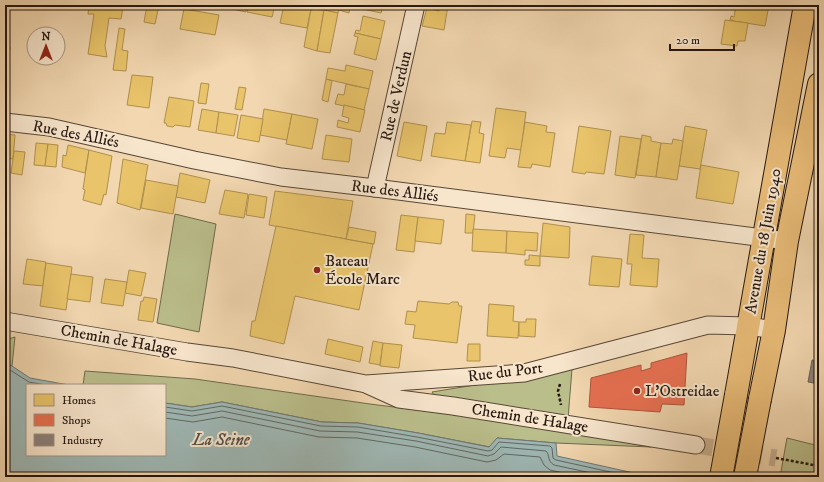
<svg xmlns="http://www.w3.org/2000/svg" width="824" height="482" viewBox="0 0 824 482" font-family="'IM FELL DW Pica',serif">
<rect width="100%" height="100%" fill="#f2d7b0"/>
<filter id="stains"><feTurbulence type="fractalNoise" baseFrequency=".005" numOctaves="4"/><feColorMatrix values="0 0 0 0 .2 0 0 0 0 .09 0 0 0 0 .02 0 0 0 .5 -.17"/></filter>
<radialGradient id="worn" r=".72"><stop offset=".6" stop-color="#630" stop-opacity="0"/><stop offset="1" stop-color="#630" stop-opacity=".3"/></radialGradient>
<!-- green -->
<g fill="#babe8b" stroke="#706a4d">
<polygon points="175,214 216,224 199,332 157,323"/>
<polygon points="15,337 12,366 5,365 5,340"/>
<polygon points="572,369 568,419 438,401 432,392"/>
<polygon points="85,371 195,379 370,404 519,423 651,447 556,443 497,438 490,447 418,433 358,423 322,422 222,402 192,407 165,403 165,385 83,385"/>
<polygon points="787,438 819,446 819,477 780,477"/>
</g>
<!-- water -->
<polygon fill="#9eb7b4" stroke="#6e7772" points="5,365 12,366 30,378 69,385 27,385 27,455 165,455 165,403 192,407 222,402 322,422 358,423 418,433 489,447 497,438 556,443 557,456 652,477 5,477"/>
<!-- homes -->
<g fill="#e9c46a" stroke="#ae904f">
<polygon points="89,5 113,5 123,7 121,19 109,18 105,46 107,57 88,54 94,14 88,14"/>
<polygon points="147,5 159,5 155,24 144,22"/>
<polygon points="227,5 247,5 246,12 227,8"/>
<polygon points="248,5 275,5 272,17 247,12"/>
<polygon points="284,5 311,9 307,28 280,23"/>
<polygon points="325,5 340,5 338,13 324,10"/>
<polygon points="340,5 350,6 349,13 339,10"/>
<polygon points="345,5 383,5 381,13"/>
<polygon points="444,5 448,5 444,30 422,26 427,8 439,11 440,7 444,8"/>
<polygon points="736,5 769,5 765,26 733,21 733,20 730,20 731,16 734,17"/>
<polygon points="184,9 219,15 215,35 180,29"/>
<polygon points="311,9 324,10 317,51 304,47"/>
<polygon points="324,10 338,13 330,53 317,51"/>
<polygon points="363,16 385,21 381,39 355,33 356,30 360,31"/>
<polygon points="725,20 748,23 745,41 738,41 737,46 721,44"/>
<polygon points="119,28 125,29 122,50 128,51 126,71 113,70"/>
<polygon points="355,33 381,39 376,60 354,54 358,37 354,36"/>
<polygon points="5,47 10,47 5,87"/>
<polygon points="346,65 373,71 369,89 326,79 328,68 345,71"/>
<polygon points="132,75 153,77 149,108 127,105"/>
<polygon points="326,79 332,81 328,102 322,100"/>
<polygon points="201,83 209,84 206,104 198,103"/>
<polygon points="346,84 369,89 364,110 335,104 338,94 344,95"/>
<polygon points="239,87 246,88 242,110 235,109"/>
<polygon points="169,97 194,101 190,127 175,125 173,127 167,126 166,123 164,123"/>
<polygon points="344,105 365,110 360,132 337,127 338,120 348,123 349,118 342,116"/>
<polygon points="496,108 526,112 521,150 507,148 505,158 489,156"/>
<polygon points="202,109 219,112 216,133 198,130"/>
<polygon points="264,109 292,114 287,140 260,135"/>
<polygon points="219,112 238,115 234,136 216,133"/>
<polygon points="292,114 318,119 312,149 286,144"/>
<polygon points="241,115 263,119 259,142 237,138"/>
<polygon points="472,121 481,122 479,133 484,134 480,163 465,161"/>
<polygon points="404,122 427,126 421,161 397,156"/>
<polygon points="447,122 471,125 465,161 431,156 435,133 445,134"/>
<polygon points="525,122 547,126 546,132 555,133 550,167 532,164 531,168 518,167"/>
<polygon points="579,126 611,131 604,174 586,172 585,174 572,172"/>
<polygon points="685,126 707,130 700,169 679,166"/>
<polygon points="5,134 15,135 13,159 5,158"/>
<polygon points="326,135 352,139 349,162 322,159"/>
<polygon points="642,135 651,137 651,141 661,143 656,177 636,175"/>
<polygon points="620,136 641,139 635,178 615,175"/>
<polygon points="673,139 683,141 677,180 656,177 661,143 672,144"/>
<polygon points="36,143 48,144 45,166 34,165"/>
<polygon points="48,144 58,145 56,167 45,166"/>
<polygon points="68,145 89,150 85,173 62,167 63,155 66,156"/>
<polygon points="89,150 112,156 106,195 104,194 101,205 83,200 85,190 83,189"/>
<polygon points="14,151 25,152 22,175 11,173"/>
<polygon points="123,159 148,165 140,210 117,203"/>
<polygon points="701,165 739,172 733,204 696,198"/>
<polygon points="180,173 210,180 205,203 176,197"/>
<polygon points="146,180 178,186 173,214 141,208"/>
<polygon points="225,190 248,194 244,218 219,214"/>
<polygon points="275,191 353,201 346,239 269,225"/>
<polygon points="249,194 267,197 264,218 246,215"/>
<polygon points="466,214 475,215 473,233 465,233"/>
<polygon points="401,215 418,217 414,252 396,250"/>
<polygon points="418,217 444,220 441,244 415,241"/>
<polygon points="543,223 570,227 569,258 540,256"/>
<polygon points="276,226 373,244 359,310 295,296 284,344 250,336 252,321 255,321"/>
<polygon points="349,227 376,232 374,244 346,239"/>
<polygon points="473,229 507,231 506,253 472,251"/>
<polygon points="507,231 538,233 537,251 525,250 525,255 506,253"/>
<polygon points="630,234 644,235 642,258 659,259 657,287 630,285 632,264 627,264"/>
<polygon points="529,255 540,256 540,266 525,265 525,260 529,260"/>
<polygon points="592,256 622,259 619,287 589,285"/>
<polygon points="27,259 46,262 43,286 23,284"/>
<polygon points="46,263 72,267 66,310 40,306"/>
<polygon points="129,270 146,273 141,296 125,293"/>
<polygon points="71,274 93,277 90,302 67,299"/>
<polygon points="105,279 127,282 123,306 101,303"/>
<polygon points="144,297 157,299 153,322 138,320 141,301 143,301"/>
<polygon points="418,301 449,304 452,302 458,302 459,306 462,306 457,343 413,338 415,325 405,324 407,311 416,312"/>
<polygon points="489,304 514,306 513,321 519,322 518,338 487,336"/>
<polygon points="526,319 536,319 535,337 519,336 519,322 526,322"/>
<polygon points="328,339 363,347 360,362 325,354"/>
<polygon points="373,341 383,343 380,365 369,363"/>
<polygon points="383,343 402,345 399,368 380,366"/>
<polygon points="468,344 480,344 480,361 467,361"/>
</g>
<!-- shops -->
<polygon fill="#e76f51" stroke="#ad553d" points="687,353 684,405 662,404 660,412 589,407 591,378 641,365 641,371 651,368 651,363"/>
<!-- industry -->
<g fill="#8a817c" stroke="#6c615b">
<polygon points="573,5 591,5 591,8 572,7"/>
<polygon points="812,360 819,361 819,384 808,382"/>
</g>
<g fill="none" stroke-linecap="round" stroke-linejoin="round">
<!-- shore -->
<g stroke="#626762" stroke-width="1">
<polyline points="5,369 10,370 29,382 46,385"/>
<polyline points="165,407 192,411 222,406 321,426 358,427 417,437 488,451 492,450 499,442 550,446 552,448 553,458 556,460 633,477"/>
<path d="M165,412L192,416L222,411L320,431L357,432L416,441L488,456L494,454L501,447L546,451C550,455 547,461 554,465L610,477"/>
<polyline points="165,418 193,422 222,417 319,437 357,438 415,447 487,462 496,460 504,454 540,457 544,465 550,470 581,477"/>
</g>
<!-- minor-tunnel -->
<polyline stroke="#c9b190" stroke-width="17" stroke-dasharray="17 8" stroke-linecap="butt" points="696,445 776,458"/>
<defs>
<g id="minor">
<polyline points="5,122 49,127 194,160 281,177 375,188 787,241"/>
<polyline points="375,188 416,5"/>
<polyline points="5,321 187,352 233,358 366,384 524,373 708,325 748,326 774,330"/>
<polyline points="368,385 399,399 453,406 696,445"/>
</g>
<g id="primary">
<polyline points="736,395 805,5"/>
<polyline points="760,399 774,330 787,241 819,84"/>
</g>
</defs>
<!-- minor casing -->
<use href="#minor" stroke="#584737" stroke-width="19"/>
<!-- primary casing -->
<use href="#primary" stroke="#25170f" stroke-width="24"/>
<!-- path -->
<g stroke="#25170f" stroke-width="2.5" stroke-dasharray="3 2" stroke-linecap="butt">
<polyline points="560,384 558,391 561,405"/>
<polyline points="776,458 819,466"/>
</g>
<!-- minor -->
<use href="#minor" stroke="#f7e5cc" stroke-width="17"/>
<!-- primary -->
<use href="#primary" stroke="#e9bc78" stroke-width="22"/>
<defs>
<g id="primary-bridge">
<polyline points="722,477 722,472 736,395"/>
<polyline points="745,477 760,399"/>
</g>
</defs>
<!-- primary-bridge casing -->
<use href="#primary-bridge" stroke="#25170f" stroke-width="24" stroke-linecap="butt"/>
<!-- primary-bridge -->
<use href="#primary-bridge" stroke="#e9bc78" stroke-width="22"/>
</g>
<!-- markers -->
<g fill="#8f2418" stroke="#f7e5cc" stroke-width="1.5">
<circle cx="317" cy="270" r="4"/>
<circle cx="637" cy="391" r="4"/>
</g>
<g text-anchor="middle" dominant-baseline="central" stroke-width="4" stroke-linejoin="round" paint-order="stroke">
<!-- street labels -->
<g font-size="16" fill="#25170f" stroke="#f7e5cc">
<text transform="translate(396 96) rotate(-77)">Rue de Verdun</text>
<text transform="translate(76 134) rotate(11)">Rue des Alliés</text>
<text transform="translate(395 191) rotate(7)">Rue des Alliés</text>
<text transform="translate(763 241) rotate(-80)">Avenue du 18 Juin 1940</text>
<text transform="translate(119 340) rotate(10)">Chemin de Halage</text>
<text transform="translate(505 372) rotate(-7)">Rue du Port</text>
<text transform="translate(530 418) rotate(9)">Chemin de Halage</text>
</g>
<!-- poi labels -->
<g font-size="16" fill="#25170f" stroke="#f7e5cc" text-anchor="start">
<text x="325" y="261">Bateau<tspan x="325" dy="18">École Marc</tspan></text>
<text x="645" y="391">L'Ostreidae</text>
</g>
<!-- water labels -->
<g font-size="17" font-style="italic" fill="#4f4f49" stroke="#f7e5cc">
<text x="221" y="440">La Seine</text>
</g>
</g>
<!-- margin -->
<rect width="824" height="482" fill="none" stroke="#f2d7b0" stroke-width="20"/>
<rect x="6" y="6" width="812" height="470" fill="none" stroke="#25170f" stroke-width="2"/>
<rect x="10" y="10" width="804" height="462" fill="none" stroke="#25170f"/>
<!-- legend -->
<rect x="26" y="384" width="140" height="72" fill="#f7e5cc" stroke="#a39380"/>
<rect x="34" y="394" width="20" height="12" fill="#e9c46a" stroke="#a39380"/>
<text x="62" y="404" font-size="12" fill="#25170f">Homes</text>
<rect x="34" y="414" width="20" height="12" fill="#e76f51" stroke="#a39380"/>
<text x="62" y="424" font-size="12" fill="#25170f">Shops</text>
<rect x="34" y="434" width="20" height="12" fill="#8a817c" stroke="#a39380"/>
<text x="62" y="444" font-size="12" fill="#25170f">Industry</text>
<!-- north arrow -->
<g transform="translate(46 46)"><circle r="19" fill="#f7e5cc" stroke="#a39380"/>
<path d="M0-3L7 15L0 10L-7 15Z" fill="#8f2418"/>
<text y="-6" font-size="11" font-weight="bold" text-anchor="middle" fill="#25170f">N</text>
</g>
<!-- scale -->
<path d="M670 44v6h64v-6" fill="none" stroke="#25170f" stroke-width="2"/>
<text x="676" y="44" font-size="12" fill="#25170f" stroke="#f7e5cc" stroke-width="3" paint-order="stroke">20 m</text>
<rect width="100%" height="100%" filter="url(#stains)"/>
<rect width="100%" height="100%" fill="url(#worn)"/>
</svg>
